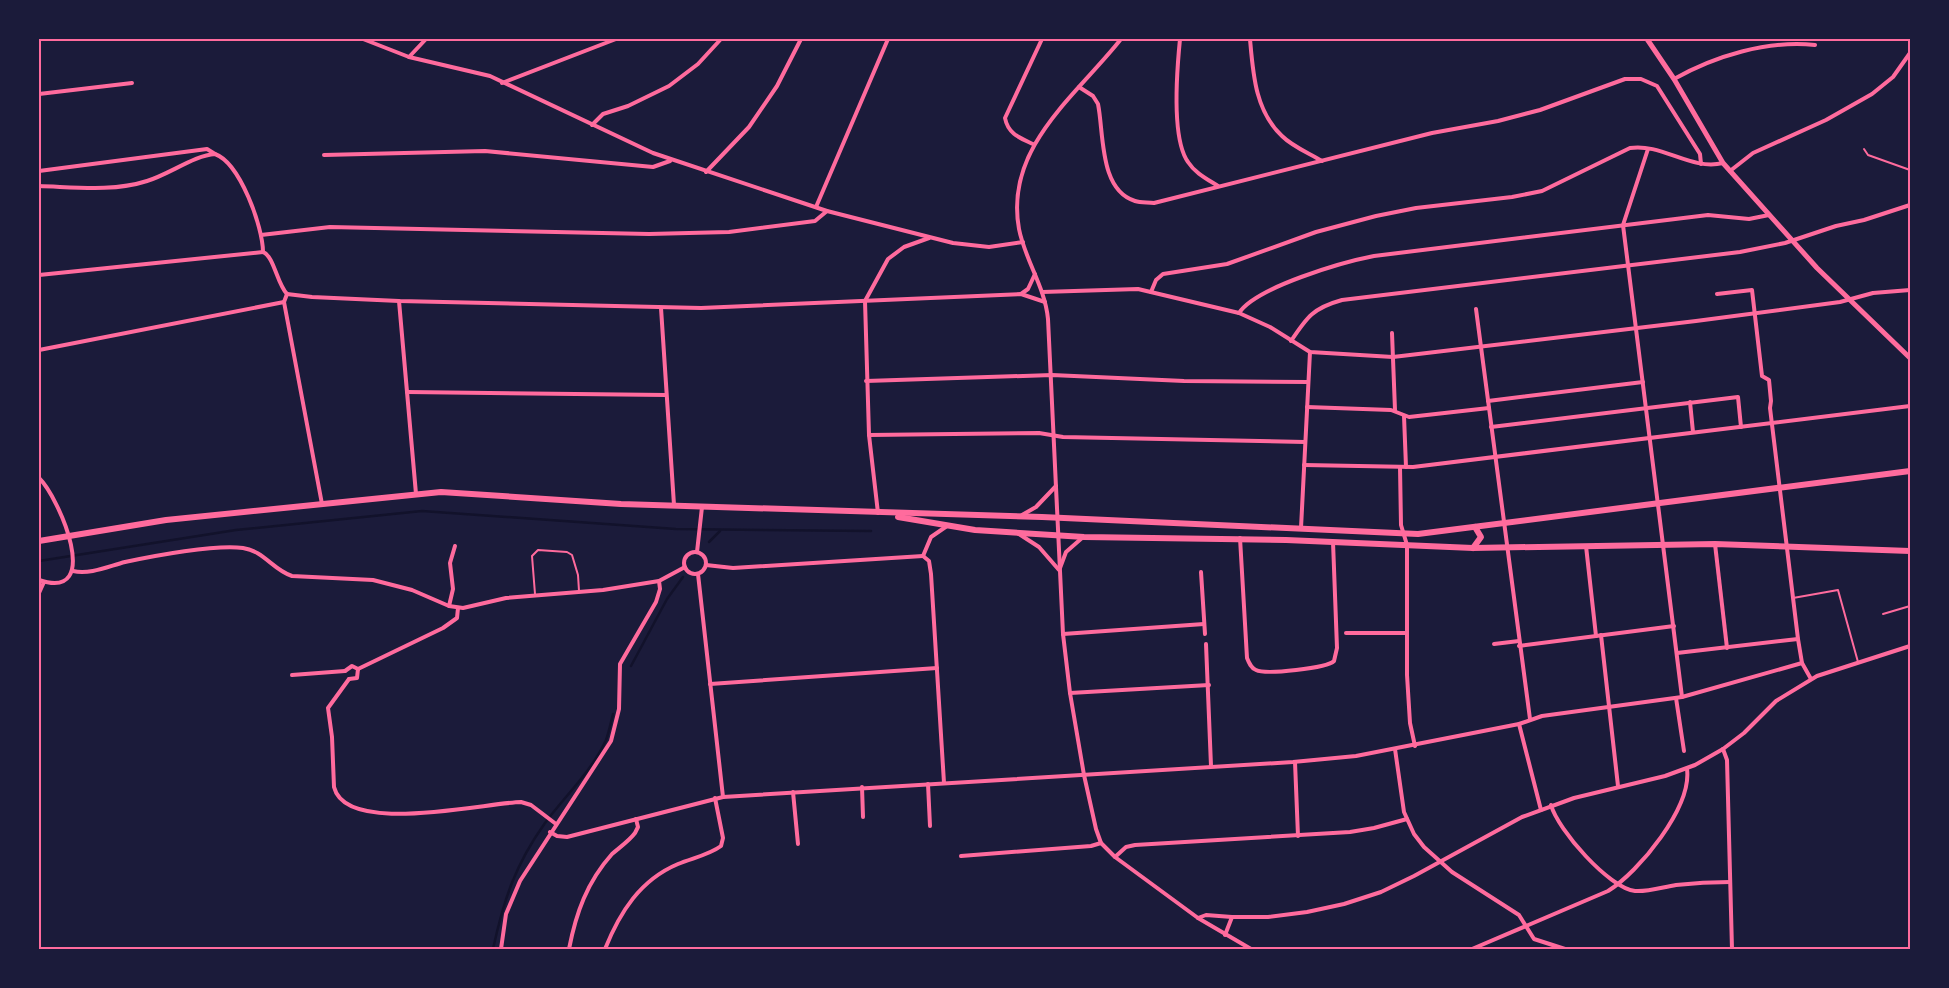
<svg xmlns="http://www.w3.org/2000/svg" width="1949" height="988" viewBox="0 0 1949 988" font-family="'Crimson Pro',serif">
<rect width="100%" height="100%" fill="#1b1b3a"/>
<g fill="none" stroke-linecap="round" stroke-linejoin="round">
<!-- stream -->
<g stroke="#12122b" stroke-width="2.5">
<polyline points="709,542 720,531"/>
<polyline points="39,561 236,530 422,511 676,529 871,531"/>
<polyline points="631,666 667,599 683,577"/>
<path d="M493,949C504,899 515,865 545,823C565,796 592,771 606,740C609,732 611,722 613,714"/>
</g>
<!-- service -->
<g stroke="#ff6b9d" stroke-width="2">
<polyline points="1864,149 1868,155 1910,170"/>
<polyline points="535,594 532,556 538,550 567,552 572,555 578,575 579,591"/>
<polyline points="1793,598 1838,590 1858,662"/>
<polyline points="1883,614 1910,606"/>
</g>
<!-- minor -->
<g stroke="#ff6b9d" stroke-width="4">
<polyline points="363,39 409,57 490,76 653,153 827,211 953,243 989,247 1023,242"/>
<path d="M1121,39C1077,95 1004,147 1019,229C1025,260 1045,287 1048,319L1063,634L1070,693L1084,775L1096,829L1101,843L1115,857L1198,918L1251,949"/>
<path d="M1180,39C1177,69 1171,138 1188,162C1195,173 1207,179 1218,186"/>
<path d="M1250,39C1253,73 1255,111 1282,136C1293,147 1309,153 1322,161"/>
<polyline points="409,57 426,39"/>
<path d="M1674,79C1715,56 1767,40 1815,45"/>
<polyline points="502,83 616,39"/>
<path d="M1079,87L1093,96L1098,104C1104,133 1099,190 1135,201C1141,203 1148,202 1154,203L1432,133L1498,121L1540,110L1625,79H1641L1657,86L1700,154L1701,164"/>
<polyline points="39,94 132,83"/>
<polyline points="592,125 603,114 628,106 669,86 698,64 721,39"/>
<path d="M1033,144C1020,138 1008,134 1005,118L1042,39"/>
<polyline points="1648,149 1623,225 1682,697"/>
<polyline points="324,155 485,151 653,167 670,161"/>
<polyline points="39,171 207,149 215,154"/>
<polyline points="1730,171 1753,153 1826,120 1872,94 1893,77 1910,53"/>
<polyline points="706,172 749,127 777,86 801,39"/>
<path d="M39,186C74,187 113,192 147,181C168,175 195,155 215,154C240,163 263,227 263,252"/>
<polyline points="816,207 888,39"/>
<polyline points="261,235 330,227 649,234 729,232 815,221 827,211"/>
<path d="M263,252C274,256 277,284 287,294"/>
<polyline points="39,275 263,252"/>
<polyline points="1042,292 1138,289 1239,313 1270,327 1310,352 1393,357 1696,321 1840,302 1873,293 1910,290"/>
<path d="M1151,292L1156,280L1163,274L1227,264L1316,232L1376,216L1416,208L1512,197L1542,191L1630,148C1662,143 1691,171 1723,163"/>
<polyline points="287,294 312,297 399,301 701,308 1021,294 1045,302"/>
<polyline points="287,294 284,302 322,504"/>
<polyline points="1021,294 1028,289 1035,274"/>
<polyline points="1717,294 1752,290 1762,376 1769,380 1771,401 1770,408 1798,639 1802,663 1811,679"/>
<polyline points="399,301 416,494"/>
<polyline points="661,308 674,505"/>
<polyline points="1476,309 1530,719"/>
<path d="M1239,313C1256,287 1343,262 1374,256L1708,215L1749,219L1769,215"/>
<polyline points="1392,333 1395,410"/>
<path d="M1291,341C1307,317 1313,308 1342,300L1740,252L1785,243L1836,226L1864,220L1910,205"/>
<polyline points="39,350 284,302"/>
<polyline points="866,381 1052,375 1184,381 1308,382"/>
<polyline points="407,392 666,395"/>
<polyline points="1488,401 1643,382"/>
<polyline points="1690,402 1693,432"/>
<polyline points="1307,407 1391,410 1409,417 1489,408"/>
<polyline points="1404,416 1406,467"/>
<polyline points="1491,427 1738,397 1741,427"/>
<polyline points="869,435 1039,433 1063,437 1305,442"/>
<polyline points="1304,465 1413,467 1910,406"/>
<polyline points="1400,467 1401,525 1407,545 1407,675 1410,723 1415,746"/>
<path d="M39,478C59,497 104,602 39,580"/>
<polyline points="878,513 869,435 865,301 888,259 904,247 929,238"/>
<polyline points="1022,515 1036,507 1056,486"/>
<polyline points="1301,528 1310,352"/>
<polyline points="1019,534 1039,547 1059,570"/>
<path d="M1240,538L1247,658C1249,663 1251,668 1256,670C1266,675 1327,668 1334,661L1337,648L1333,542"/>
<polyline points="1715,544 1727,648"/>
<polyline points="1586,546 1596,636"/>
<polyline points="697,552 702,507"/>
<circle cx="695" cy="563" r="11"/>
<polyline points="923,556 929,561 931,574 944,783"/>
<polyline points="923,556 931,537 947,526"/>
<polyline points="706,565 733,568 923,556"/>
<polyline points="1060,568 1066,552 1082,538"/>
<path d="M73,571C90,575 109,566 125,562C153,556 216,544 243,548C264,551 273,570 292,576L373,580L412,590L449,606L463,608L506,598L603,590L659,581L685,567"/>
<polyline points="1201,572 1205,634"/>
<polyline points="698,574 723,797"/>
<polyline points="39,593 44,582"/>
<polyline points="449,606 453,589 450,563 455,546"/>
<polyline points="1346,633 1407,633"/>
<polyline points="1063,634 1204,624"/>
<polyline points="1601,635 1618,786"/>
<polyline points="1206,644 1211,766"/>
<polyline points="1494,644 1519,641"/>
<polyline points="1519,646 1674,626"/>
<polyline points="1677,653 1798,639"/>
<polyline points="358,669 443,628 457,618 458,608"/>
<polyline points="345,671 352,666 358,669"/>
<polyline points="292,675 345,671"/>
<path d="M349,679L328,708L332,737L334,787C346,836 483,803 521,802L531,805L556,824"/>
<polyline points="349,679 357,678 358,669"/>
<polyline points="710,684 937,668"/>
<polyline points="1070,693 1209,685"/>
<polyline points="1676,698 1684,751"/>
<polyline points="1519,724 1541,810"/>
<polyline points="1395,749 1404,812 1414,834 1424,847 1452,872 1519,915 1534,939 1565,949"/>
<polyline points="1723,749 1727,760 1732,949"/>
<polyline points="1295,762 1298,836"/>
<polyline points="928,784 930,826"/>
<polyline points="862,787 863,817"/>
<polyline points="793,792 798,844"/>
<path d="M1551,805C1558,830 1609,888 1635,891C1648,892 1663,887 1676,885C1694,883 1712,882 1730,882"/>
<polyline points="550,832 557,836 567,837 723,797 1293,762 1356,756 1519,724 1542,716 1682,697 1802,663"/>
<polyline points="961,856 1091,846 1101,843"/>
<polyline points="1115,857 1126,847 1135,845 1350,832 1374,828 1407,819"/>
<polyline points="1198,918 1206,915 1232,917"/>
<polyline points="1225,935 1232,917 1268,917 1307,912 1344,904 1381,892 1414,876 1522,817 1574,798 1665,776 1695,765 1723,749 1744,733 1776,701 1817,676 1910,646"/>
<polyline points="501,949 506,914 520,881 611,741 619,709 620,664 656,602 660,589 659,581"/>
<path d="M569,949C576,913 587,882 612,854C620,847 629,841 635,833L638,827L636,819"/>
<path d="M605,949C620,912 640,880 678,864C692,858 709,855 721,846L723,838L715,798"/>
<path d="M1472,949L1608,891C1639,872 1692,807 1687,769"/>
</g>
<!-- tertiary -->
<polyline stroke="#ff6b9d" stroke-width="5" points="1647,39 1674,79 1723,163 1817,268 1910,358"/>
<!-- primary -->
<g stroke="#ff6b9d" stroke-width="6">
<polyline points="898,517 975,530 1084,537 1286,540 1473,548 1715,544 1910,551"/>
<polyline points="39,541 166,520 441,492 621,504 1042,517 1418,534 1910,471"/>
<polyline points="1473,548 1481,537 1475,527"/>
</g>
</g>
<!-- border -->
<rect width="1949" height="988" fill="none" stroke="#1b1b3a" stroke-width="80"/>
<rect x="40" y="40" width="1869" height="908" fill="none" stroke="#ff6b9d" stroke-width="2"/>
</svg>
